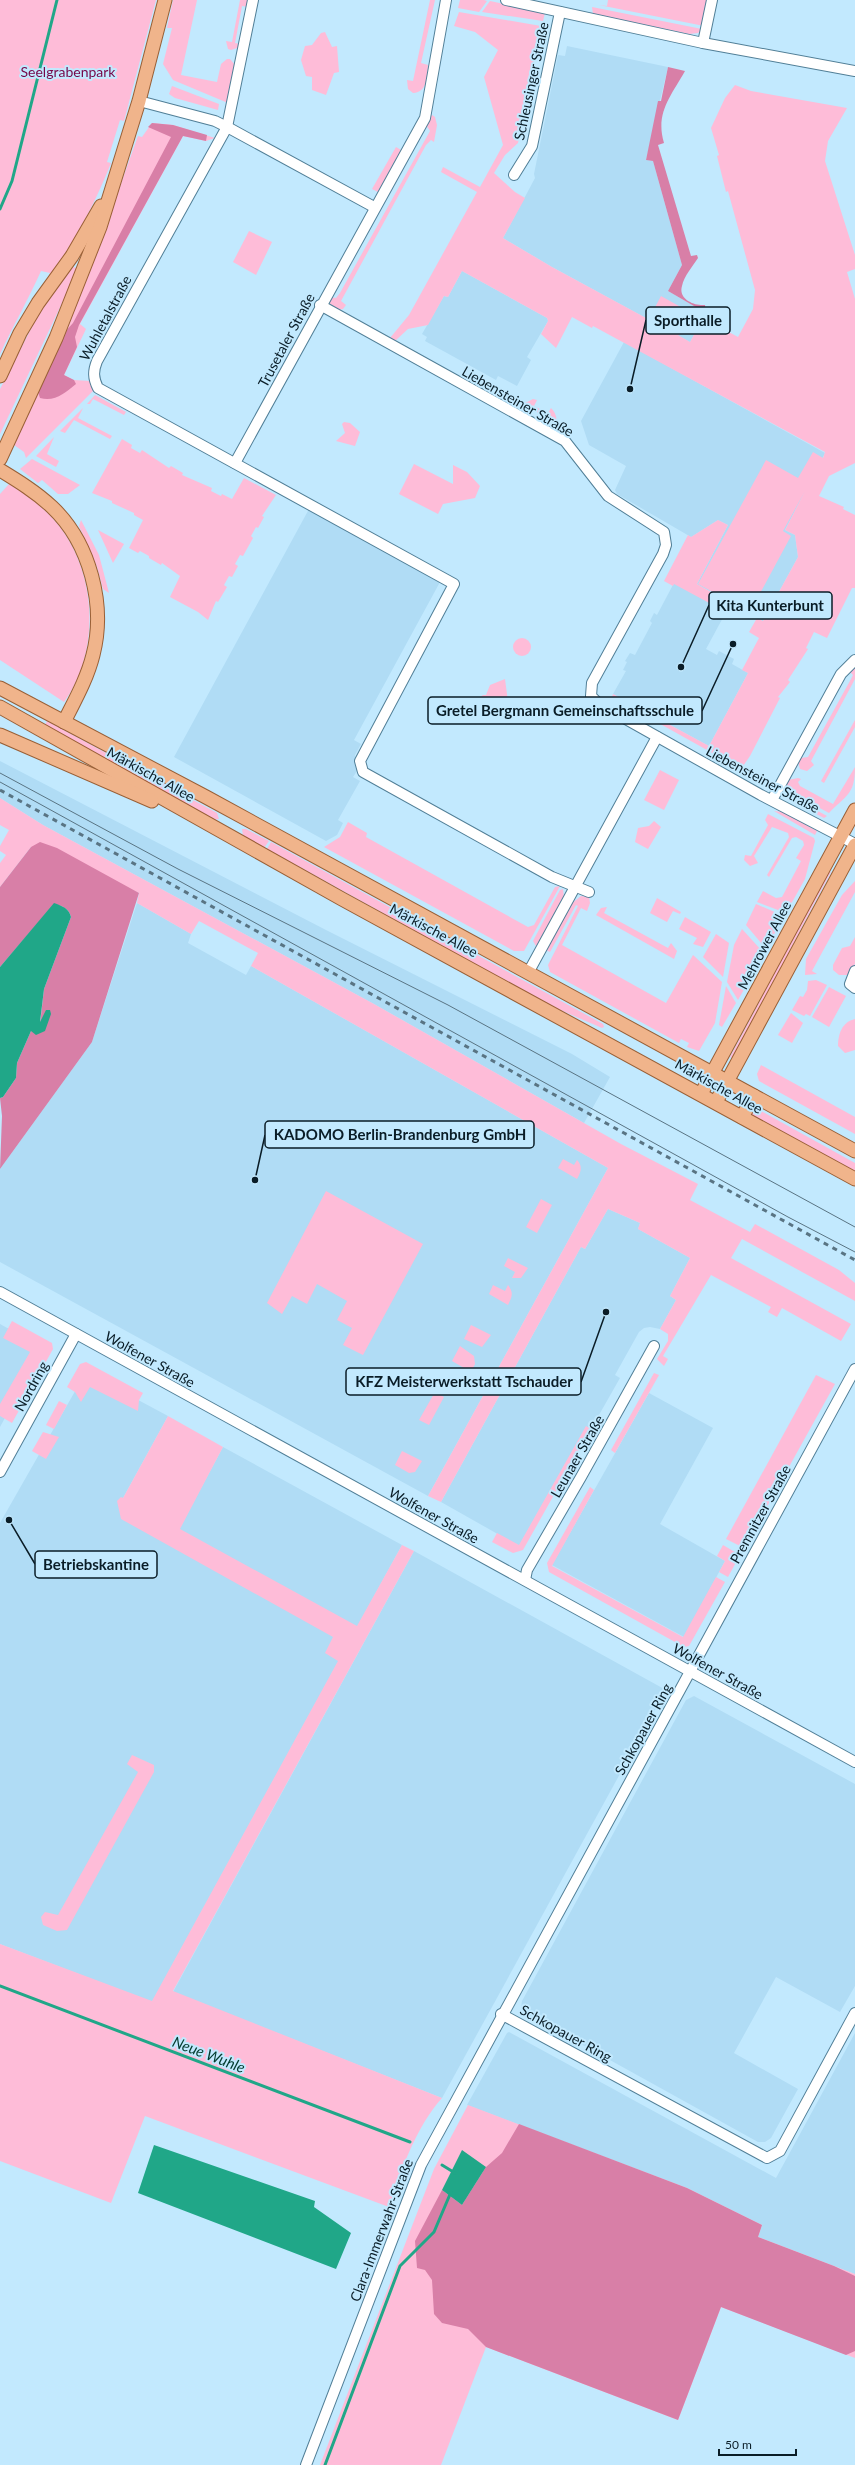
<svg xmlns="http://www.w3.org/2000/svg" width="855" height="2465" viewBox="0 0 855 2465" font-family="Lato,sans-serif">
<rect width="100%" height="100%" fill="#c2e9fe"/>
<!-- built -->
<g fill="#b0dcf5">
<polygon points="567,46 668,67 646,160 653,161 682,265 668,291 706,313 690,342 552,267 503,238 535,178 534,174 558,55 565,56"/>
<polygon points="462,271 547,318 548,321 527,357 531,360 517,386 498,376 496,380 425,341 427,337 422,334 444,296 448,297"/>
<polygon points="624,342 825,453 785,530 795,535 798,557 763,621 697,584 728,525 718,520 691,537 617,494 615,490 626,466 589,445 581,421"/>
<polygon points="309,509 440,582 354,740 361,744 355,755 357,771 353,777 360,781 338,820 343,823 337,835 326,841 174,757"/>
<polygon points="674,583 726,612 706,649 717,655 719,651 734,659 732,664 748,673 709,746 613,694 626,671 623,670 627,662 625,661 630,653 635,655 652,623 650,621 654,613 657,615"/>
<polygon points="0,761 326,930 572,1054 610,1077 584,1123 374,1004 43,825 0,798"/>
<polygon points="137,903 191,934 188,943 246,975 251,966 608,1168 428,1496 0,1262 0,1169 92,1042"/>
<polygon points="608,1209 640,1223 638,1229 690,1258 670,1296 676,1300 660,1329 650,1327 644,1328 639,1332 615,1375 620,1378 591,1429 586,1427 519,1546 441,1502 581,1247 585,1249"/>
<polygon points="0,1324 43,1348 0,1427"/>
<polygon points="86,1372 168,1416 123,1498 179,1529 223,1447 402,1545 152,2002 0,1944 0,1523"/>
<polygon points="649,1393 713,1428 660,1524 725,1561 684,1637 552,1565"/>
<polygon points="414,1551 666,1690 442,2098 173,1992"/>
<polygon points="694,1696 855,1784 855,1986 840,2012 776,1977 734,2053 798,2089 771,2138 765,2142 758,2142 525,2013 521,2008 522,2001 686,1700"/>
<polygon points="509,2032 776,2178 855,2033 855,2274 758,2237 762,2225 687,2188 467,2105 507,2033"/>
</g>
<!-- green -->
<g fill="#febcd8">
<path d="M0,0H156L124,121L120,120L107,162L111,163C94,206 73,245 46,283L50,273L41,271C28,300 13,326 0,354Z"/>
<polygon points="173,0 197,0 181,75 217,82 221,64 227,59 230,59 235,65 228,103 173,80 163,64 172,28 167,28"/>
<polygon points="240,0 249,0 248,7 242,6 235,43 240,44 240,47 231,50 228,49 226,41 232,42"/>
<path d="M430,0H435L421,63L428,65C427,76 428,92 413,93L408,89L407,80L413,81Z"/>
<polygon points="460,0 484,0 487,1 479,12 458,8"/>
<polygon points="608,0 709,0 704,26 599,5 607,6"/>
<polygon points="490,1 545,13 543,21 482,12"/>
<polygon points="592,7 702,29 698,33 689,34 593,14"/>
<polygon points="459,12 541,26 518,143 505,155 494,173 515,192 525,198 503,238 552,267 670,331 653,321 652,313 661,296 695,315 686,333 678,335 690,342 703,318 738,337 753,309 755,290 728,191 726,192 717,156 719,155 711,128 725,98 735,85 751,91 847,108 828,141 825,161 855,255 855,269 847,272 855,299 855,463 829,476 819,496 844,507 843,509 855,515 855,588 852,588 827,638 814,632 806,648 808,649 788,680 790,682 778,697 780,698 750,756 741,769 612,697 613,694 709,746 748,673 742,670 759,638 749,632 757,618 763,621 798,557 795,535 785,530 805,491 783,531 791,536 750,612 698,584 766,460 798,478 813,452 823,458 825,452 593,326 592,328 572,317 556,348 541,334 548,321 547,318 462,271 448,297 444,296 428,325 408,329 395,341 390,338 409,315 477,192 441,172 443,167 480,187 503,145 484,77 498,50 475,32 454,26"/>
<polygon points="325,32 332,47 337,46 339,72 334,73 326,95 312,90 312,77 306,76 301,60 305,46 312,45 321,33"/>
<polygon points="172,86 219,104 218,110 175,98 169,94"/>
<polygon points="432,115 435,117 437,125 434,142 431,140 426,145 341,301 346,305 343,309 338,310 329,303 330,297 336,298 340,293 430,131 426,125"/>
<polygon points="152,123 173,125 215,138 206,141 183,136 80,324 86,329 64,375 74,380 90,381 94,390 26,458 24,452 14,445 91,267 138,136 142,137"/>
<polygon points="396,147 401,150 378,192 372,189"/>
<polygon points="249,231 272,242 256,275 233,262"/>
<polygon points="74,267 78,269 72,282 0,434 0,389 38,315 69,270"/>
<polygon points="95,395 126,412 124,415 93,399 90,404 87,404"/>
<path d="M533,399L537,400L534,406L548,413L551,408C557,414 558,421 554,429L552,427L555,422L524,405L521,411L519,406Z"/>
<polygon points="83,408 78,418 112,436 110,439 74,420 65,433 60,431"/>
<polygon points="344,422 350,423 360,432 355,446 336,441 345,433 342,424"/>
<polygon points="54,437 47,454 59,461 56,467 36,456"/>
<polygon points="122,439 132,445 131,448 140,453 142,450 169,468 171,466 183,473 182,475 212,488 211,491 221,496 222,494 232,499 244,478 276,495 262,516 264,517 258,528 256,527 251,536 253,538 243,556 240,555 235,564 238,566 232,577 229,576 224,585 227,587 218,602 216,601 208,620 198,612 170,597 180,576 162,563 161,565 149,558 149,556 140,551 138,553 129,548 143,520 134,515 134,513 112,503 112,501 92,493"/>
<polygon points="32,459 80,485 68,494 58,494 42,480 38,483 20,469"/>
<polygon points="414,464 453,484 453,465 467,472 480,486 475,498 443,504 438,514 399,494"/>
<path d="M9,484C28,495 46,509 60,527C97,576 100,653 64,702L0,660V494Z"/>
<polygon points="81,520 99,555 109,593 103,589 97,567 79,526"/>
<polygon points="718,520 728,525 697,584 730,603 726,612 674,584 673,586 664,581 688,535 691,537"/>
<polygon points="98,530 124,544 113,563"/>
<circle cx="522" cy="647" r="9"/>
<polygon points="855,667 855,679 811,761 814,765 807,771 800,769 798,762 801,758 808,757 851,679 853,675 849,671"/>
<polygon points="505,679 508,702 473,714 473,703 483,695 486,695 490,685"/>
<polygon points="855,720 855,727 824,783 821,781"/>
<polygon points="47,721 217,813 219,819 213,820 45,725"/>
<path d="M855,767C855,795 846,795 829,813L784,789L788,780L798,778L801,779L798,782L800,786L833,804Z"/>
<polygon points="660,770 679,780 664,810 644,800"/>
<polygon points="783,792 827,816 824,818 785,798"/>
<polygon points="0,798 43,825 374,1004 621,1144 698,1184 690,1200 750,1232 755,1224 839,1270 855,1283 855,1301 742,1239 731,1258 851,1324 841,1341 782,1308 777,1317 768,1312 771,1307 711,1275 663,1356 668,1359 664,1366 657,1359 668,1341 668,1334 660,1329 676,1300 670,1296 690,1258 638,1229 640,1223 608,1209 585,1249 581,1247 441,1502 428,1496 608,1168 251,966 258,953 199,921 191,934 137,903 139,893 31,847 0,887 0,863 6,855 0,851 0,846 9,830 0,825"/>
<polygon points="774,811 783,812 817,831 815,835"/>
<polygon points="768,814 814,838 815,841 805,879 786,913 757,902 763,891 776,898 782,897 801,861 796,858 804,845 803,841 796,837 792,838 769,877 767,875 789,837 788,833 772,827 754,856 758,863 750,866 744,860 745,855 751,856 768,825 765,820"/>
<polygon points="654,821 661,827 648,849 635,842 638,828 649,826"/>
<polygon points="348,822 367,833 366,837 528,927 534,925 555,887 560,886 524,951 514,951 324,847 340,837"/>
<polygon points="242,829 246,829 269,841 264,848 243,836"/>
<polygon points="271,842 603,1024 604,1027 602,1028 551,1006 267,849"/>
<path d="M827,870L831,872C797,934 767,997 734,1059L730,1057C764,995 794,932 827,870Z"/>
<polygon points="855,881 855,892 812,971 817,974 805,975 806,959 842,895"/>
<polygon points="563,889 564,898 538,946 536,946 533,941 560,890"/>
<polygon points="581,896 589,897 590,903 587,911 581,908 562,945 666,1003 693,955 722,982 715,1023 699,1051 687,1047 689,1043 681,1039 679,1043 550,972 548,965 578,906 576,905 550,952 546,950 571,904"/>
<polygon points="657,898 681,912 680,914 673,911 667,922 650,913"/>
<polygon points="756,904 784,916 766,949 746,925"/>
<polygon points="607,907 604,913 668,948 671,943 677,951 674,959 596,915 601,908"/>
<polygon points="685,917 711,932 703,947 693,944 697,938 679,929"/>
<polygon points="742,929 762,951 763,956 738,1000 727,982 734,945"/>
<polygon points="716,934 729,943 723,977 703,957"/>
<polygon points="855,937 855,964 847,975 839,975 833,970 833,965 842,948 850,946"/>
<polygon points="816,980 827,985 810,1016 806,1014 804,1016 792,1010 800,996 803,997 807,990 808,981"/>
<polygon points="726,986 736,1003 722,1027 719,1025"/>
<polygon points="829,987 846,996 829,1027 812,1017"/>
<polygon points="791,1013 803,1023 792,1043 778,1035"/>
<path d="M855,1019V1050L845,1053L838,1046C838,1034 842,1022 855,1019Z"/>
<polygon points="761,1065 855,1117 855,1134 759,1081 757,1074"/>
<polygon points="754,1107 855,1163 855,1172 749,1114"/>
<path d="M563,1159L574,1165L577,1160C583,1166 581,1172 577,1179L558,1168Z"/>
<polygon points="326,1191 423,1244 363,1355 343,1345 352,1328 337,1320 347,1301 317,1284 307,1304 292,1296 282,1314 267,1303"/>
<polygon points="541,1199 552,1205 537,1233 526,1227"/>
<polygon points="508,1258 528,1268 521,1278 512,1278 515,1272 504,1266"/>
<path d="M493,1285L505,1291L508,1285C514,1293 512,1297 508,1305L489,1294Z"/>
<polygon points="12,1321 52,1343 53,1349 12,1423 0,1416 0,1404 30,1352 3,1338"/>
<polygon points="471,1325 491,1335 482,1347 464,1339"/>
<polygon points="460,1346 474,1356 475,1364 471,1372 452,1361"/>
<polygon points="86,1362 143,1393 139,1400 138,1411 90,1387 81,1402 75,1392 67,1387 80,1364"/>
<polygon points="654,1373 659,1375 615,1453 611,1450"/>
<polygon points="816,1375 835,1384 744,1548 726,1539"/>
<polygon points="435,1392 444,1397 429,1425 419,1420"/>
<polygon points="59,1401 67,1405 54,1429 46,1425"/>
<path d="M168,1416L223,1447L180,1529L357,1626L402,1545L414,1551L173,1991L442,2098C416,2127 401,2170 389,2207L145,2116L111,2203L0,2161V1944L152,2001L338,1661L325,1653L333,1637L121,1519L117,1501L121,1497L123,1498Z"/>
<polygon points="586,1426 591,1429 523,1550 513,1553 492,1542 497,1533 519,1545"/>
<polygon points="43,1432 59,1437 46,1459 32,1451"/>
<polygon points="402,1451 422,1461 415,1472 409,1473 395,1465"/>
<polygon points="590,1487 594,1490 552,1566 683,1637 716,1577 725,1582 689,1646 684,1647 549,1572 547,1563"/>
<polygon points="723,1545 740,1555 728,1577 719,1572 725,1561 717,1556"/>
<polygon points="132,1755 154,1765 154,1772 67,1930 57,1931 43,1925 41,1917 45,1912 58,1915 138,1772 127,1764"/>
<polygon points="468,2105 687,2188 762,2225 758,2237 855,2274 855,2358 721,2307 678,2420 486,2347 441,2465 320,2465 434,2169"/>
</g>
<!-- forest -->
<g fill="#d87fa7">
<path d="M668,67L685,71C671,96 655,113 664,143L658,145L691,256L697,255L698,258C693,266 684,276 682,286C678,299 694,306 705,305L706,313L668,291L682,265L653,161L646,160L658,101H661Z"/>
<path d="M152,123L173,125L207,135L206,141L183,136L79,325L75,337L77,347L64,375L74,380L76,384C65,393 55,402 40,398L38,392L64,333L73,323L171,137L148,127Z"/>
<path d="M40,842L57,848L139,893L92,1042L0,1169L2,1116L0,1098L3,1097L16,1078L17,1063L31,1031L40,1024L44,989L71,917C69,908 62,906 54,904L0,967V887L31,847Z"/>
<polygon points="519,2124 687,2188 762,2225 758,2237 834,2266 855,2276 855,2351 846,2355 721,2307 678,2420 486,2347 468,2329 442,2323 434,2314 432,2280 425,2270 417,2268 415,2241 442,2190 462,2205 486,2167 502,2153"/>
</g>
<!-- water -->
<g fill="#20a788">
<path d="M54,903C62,906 69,908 71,917L44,989L40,1022L46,1010H50L51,1014L45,1031L36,1035L31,1031L17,1063L16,1078L3,1097L0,1098V967Z"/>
<polygon points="154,2145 315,2201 314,2207 351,2233 336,2269 138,2193"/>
<polygon points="462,2150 486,2167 462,2205 442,2190"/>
</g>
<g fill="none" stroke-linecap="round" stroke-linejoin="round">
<!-- stream -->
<g stroke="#20a788" stroke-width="3">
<polyline points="0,209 12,181 57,0"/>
<polyline points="0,1986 410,2142"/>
<polyline points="442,2165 455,2173"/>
<polyline points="325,2465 400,2266 434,2232 451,2192"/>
</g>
<defs>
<g id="minor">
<path d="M253,0L227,127L97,361C93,371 93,378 98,388L454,584L360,761L363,772L552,877L589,892"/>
<polyline points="506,0 703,43 855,71"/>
<polyline points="703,43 712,0"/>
<polyline points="139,101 215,121 229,128 374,207"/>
<polyline points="514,175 532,146 560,12"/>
<polyline points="320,305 565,441 608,496 664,532 666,545 663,554 592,683 591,696 599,704 761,795 855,844"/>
<polyline points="235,463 425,118 446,0"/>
<polyline points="772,800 841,674 855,660"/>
<polyline points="855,971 850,984 855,988"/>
<polyline points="528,973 657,737"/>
<polyline points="0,1292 855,1762"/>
<polyline points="0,1472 76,1334"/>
<polyline points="525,1580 527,1570 581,1477 654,1346"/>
<polyline points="501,2014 767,2158 780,2151 855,2013"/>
<polyline points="306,2465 421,2165 855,1369"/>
</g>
<g id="major">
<polyline points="0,376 20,333 38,303 72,256 101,206"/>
<polyline points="0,459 56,338 100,227 139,101 165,0"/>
<path d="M0,470C18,481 36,492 52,507C90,543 106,605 93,655C87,679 75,700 64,722"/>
<polyline points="0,688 206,797 855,1151"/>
<polyline points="0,707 342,899 855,1179"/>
<polyline points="0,735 152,801"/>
<polyline points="701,1094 855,810"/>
<polyline points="716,1102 855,845"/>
<polyline points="742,1117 754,1096"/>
</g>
</defs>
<!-- minor casing -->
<use href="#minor" stroke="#517f97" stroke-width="12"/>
<!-- major casing -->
<use href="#major" stroke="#995f36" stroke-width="15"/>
<!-- minor -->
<use href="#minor" stroke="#fff" stroke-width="10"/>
<!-- major -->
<use href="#major" stroke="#f0b48b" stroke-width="13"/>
<!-- tram -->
<g stroke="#597483" stroke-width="1">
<polyline points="0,773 178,869 448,1005 855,1227"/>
<polyline points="0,782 788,1217 855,1252"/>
</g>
<!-- rail -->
<polyline stroke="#597483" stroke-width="3" stroke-dasharray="5 5" stroke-linecap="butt" points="0,790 855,1260"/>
</g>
<g text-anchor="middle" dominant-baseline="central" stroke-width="4" stroke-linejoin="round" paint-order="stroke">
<!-- park labels -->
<g font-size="14" fill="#760749" stroke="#c2e9fe">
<text x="68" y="71">Seelgrabenpark</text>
</g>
<!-- street labels -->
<g font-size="14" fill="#0a1d27" stroke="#c2e9fe">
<text transform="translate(531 81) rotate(-78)">Schleusinger Straße</text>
<text transform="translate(105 318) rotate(-62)">Wuhletalstraße</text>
<text transform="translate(286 340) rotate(-62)">Trusetaler Straße</text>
<text transform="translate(518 401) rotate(30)">Liebensteiner Straße</text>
<text transform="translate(151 774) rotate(29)">Märkische Allee</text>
<text transform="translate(763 779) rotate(28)">Liebensteiner Straße</text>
<text transform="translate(434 930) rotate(28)">Märkische Allee</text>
<text transform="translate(764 945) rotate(-62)">Mehrower Allee</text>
<text transform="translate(719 1086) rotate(29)">Märkische Allee</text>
<text transform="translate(150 1359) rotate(29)">Wolfener Straße</text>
<text transform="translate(31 1386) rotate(-61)">Nordring</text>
<text transform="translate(577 1456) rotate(-60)">Leunaer Straße</text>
<text transform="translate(760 1514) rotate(-61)">Premnitzer Straße</text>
<text transform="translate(434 1515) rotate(29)">Wolfener Straße</text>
<text transform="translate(718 1671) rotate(29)">Wolfener Straße</text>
<text transform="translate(643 1729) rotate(-61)">Schkopauer Ring</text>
<text transform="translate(566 2033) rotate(29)">Schkopauer Ring</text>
<text transform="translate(381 2230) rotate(-69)">Clara-Immerwahr-Straße</text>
</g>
<!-- water labels -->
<g font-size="15" font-style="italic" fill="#023b2e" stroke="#c2e9fe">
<text transform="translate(209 2054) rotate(21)">Neue Wuhle</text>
</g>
</g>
<!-- callouts -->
<path fill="none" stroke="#0a1d27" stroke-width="1.5" d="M630 389L646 320M681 667L709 605M733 644L702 711M255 1180L265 1135M606 1312L581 1382M9 1520L35 1564"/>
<g fill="#0a1d27" stroke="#c2e9fe" stroke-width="1.5">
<circle cx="630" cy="389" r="4"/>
<circle cx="681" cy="667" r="4"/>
<circle cx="733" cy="644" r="4"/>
<circle cx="255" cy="1180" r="4"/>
<circle cx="606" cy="1312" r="4"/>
<circle cx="9" cy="1520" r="4"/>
</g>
<g fill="#c2e9fe" stroke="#0a1d27" stroke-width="1.5">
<rect x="646" y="307" width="84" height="27" rx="4"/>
<rect x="709" y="592" width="123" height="27" rx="4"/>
<rect x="428" y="697" width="274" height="27" rx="4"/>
<rect x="265" y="1121" width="269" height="27" rx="4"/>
<rect x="346" y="1368" width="235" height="27" rx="4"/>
<rect x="35" y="1551" width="122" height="27" rx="4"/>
</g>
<g font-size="15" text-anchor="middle" font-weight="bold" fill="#0a1d27">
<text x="688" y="326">Sporthalle</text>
<text x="770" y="611">Kita Kunterbunt</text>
<text x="565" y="716">Gretel Bergmann Gemeinschaftsschule</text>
<text x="400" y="1140">KADOMO Berlin-Brandenburg GmbH</text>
<text x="464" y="1387">KFZ Meisterwerkstatt Tschauder</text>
<text x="96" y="1570">Betriebskantine</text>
</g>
<!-- scale -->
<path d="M719 2449v6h77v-6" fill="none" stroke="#0a1d27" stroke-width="2"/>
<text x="725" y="2449" font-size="12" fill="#0a1d27" stroke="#c2e9fe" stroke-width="3" paint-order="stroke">50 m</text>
</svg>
